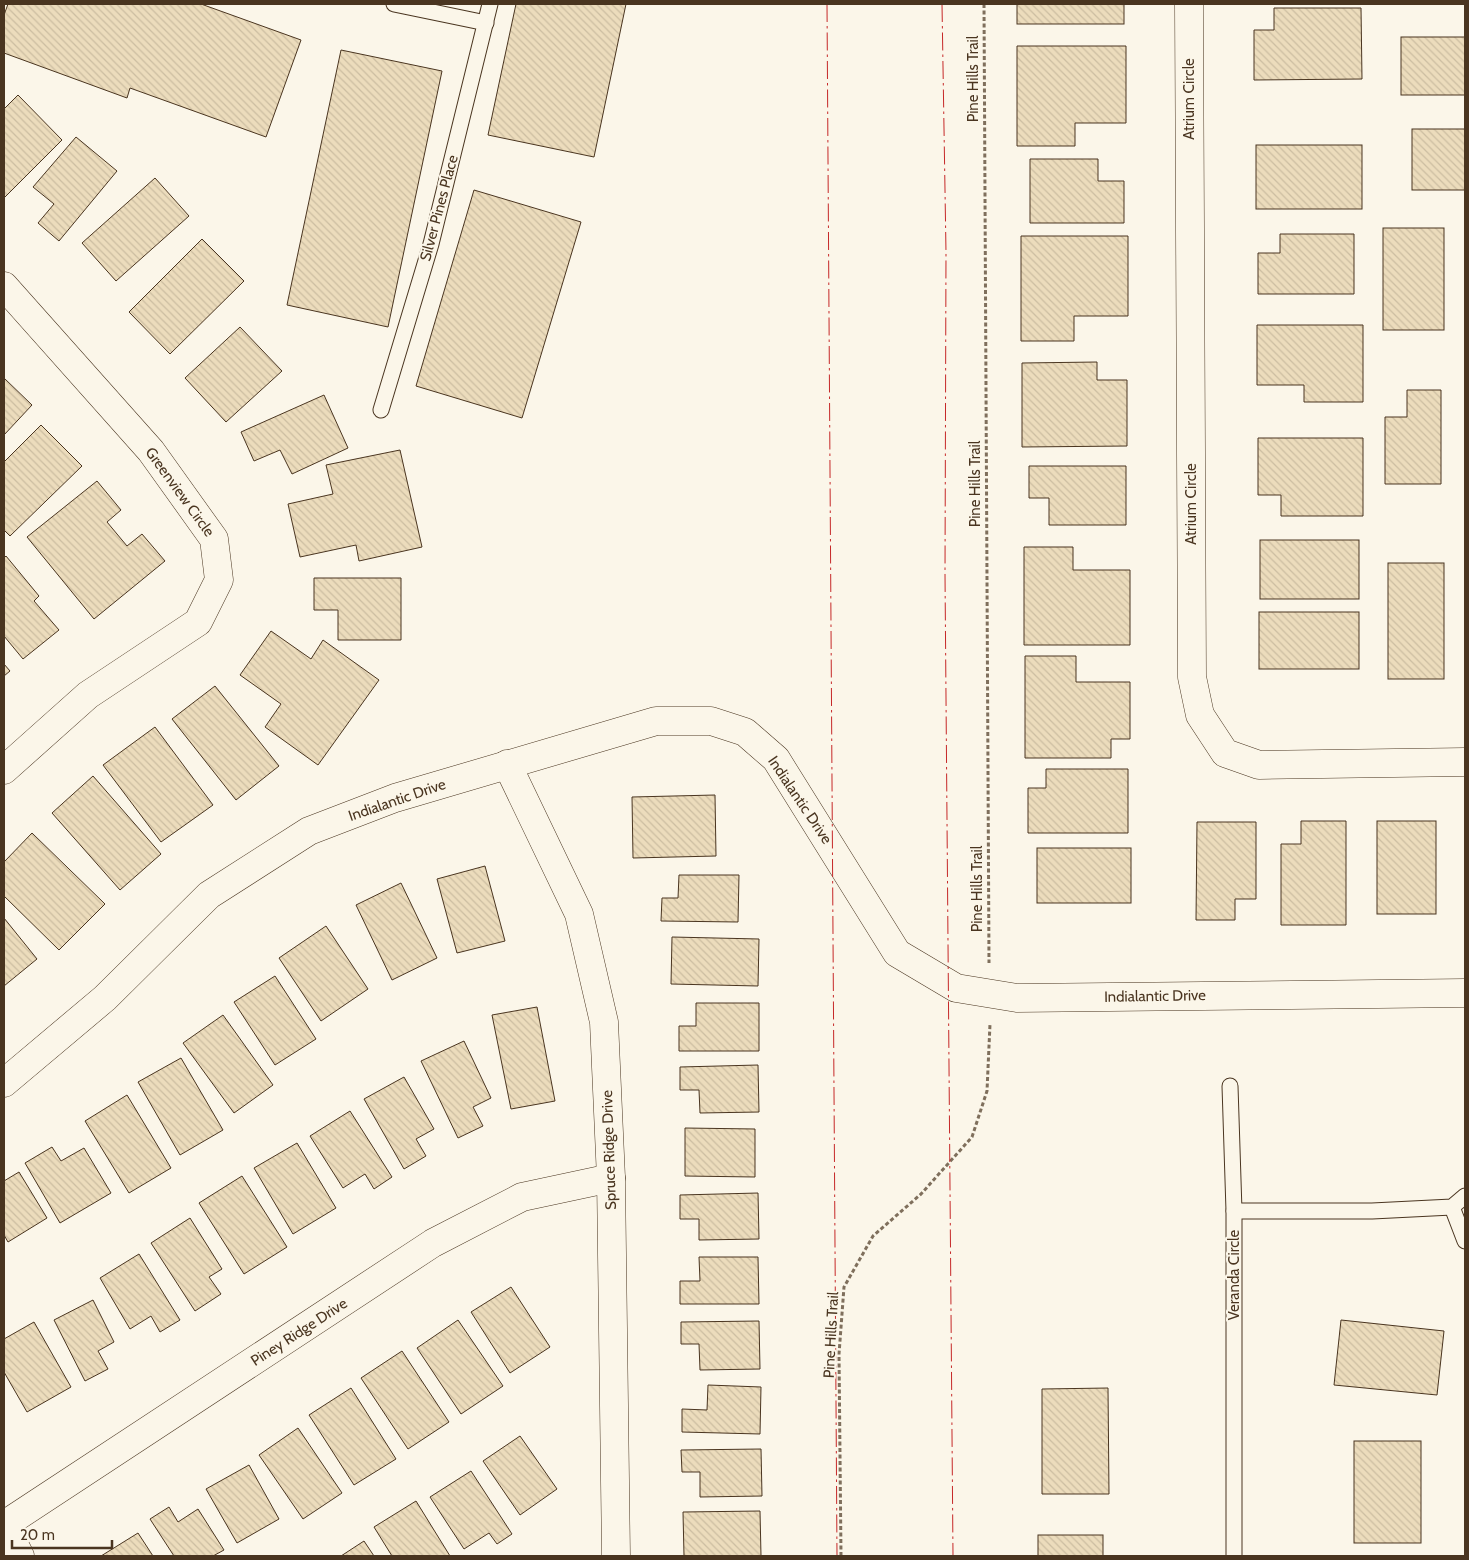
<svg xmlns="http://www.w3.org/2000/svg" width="1469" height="1560" viewBox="0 0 1469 1560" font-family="Cabin,sans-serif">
<defs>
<pattern id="building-back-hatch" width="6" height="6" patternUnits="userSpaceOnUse" patternTransform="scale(1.25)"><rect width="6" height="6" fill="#ecdcbc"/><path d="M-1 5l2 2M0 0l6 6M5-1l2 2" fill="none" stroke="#ccbda1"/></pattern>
</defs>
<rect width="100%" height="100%" fill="#fbf6e9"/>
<!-- building -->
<g fill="url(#building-back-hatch)" stroke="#4a3520">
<polygon points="8,4 201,4 301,40 266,137 130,88 127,98 4,53 4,15"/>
<polygon points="516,4 626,4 594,157 488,135"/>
<rect x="1017" y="4" width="107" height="20"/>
<polygon points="1274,8 1361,8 1362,79 1254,80 1254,30 1274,30"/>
<rect x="1401" y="37" width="64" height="58"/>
<polygon points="1017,46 1126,46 1126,123 1075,123 1075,146 1017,146"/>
<polygon points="341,50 442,71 388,327 287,305"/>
<polygon points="18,95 62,140 4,198 4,109"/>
<rect x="1412" y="129" width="53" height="61"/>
<polygon points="76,137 117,171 59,241 38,223 54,204 33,187"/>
<rect x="1256" y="145" width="106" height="64"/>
<polygon points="1030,159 1098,159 1098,181 1124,181 1124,223 1030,223"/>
<polygon points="155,178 189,216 116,281 82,243"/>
<polygon points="474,190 581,222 522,418 416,386"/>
<rect x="1383" y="228" width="61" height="102"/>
<polygon points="1280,234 1354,234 1354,294 1258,294 1258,253 1280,253"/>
<polygon points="1021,236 1128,236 1128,316 1074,316 1074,341 1021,341"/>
<polygon points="202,239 244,281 170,354 129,312"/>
<polygon points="1257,325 1363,325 1363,402 1304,402 1304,385 1257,385"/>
<polygon points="240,327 282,371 226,422 185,378"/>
<polygon points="1097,362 1097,380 1127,380 1127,446 1022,447 1022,363"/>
<polygon points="4,378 32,405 4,435"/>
<polygon points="1407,390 1441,390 1441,484 1385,484 1385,417 1407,417"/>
<polygon points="324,395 348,448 292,474 280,450 254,461 241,432"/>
<polygon points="41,425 82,466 10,536 4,530 4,462"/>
<polygon points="1258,438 1363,438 1363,516 1281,516 1281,495 1258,495"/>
<polygon points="400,450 422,547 359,561 356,545 300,557 288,504 333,494 326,465"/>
<polygon points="1029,466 1126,466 1126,525 1049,525 1049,498 1029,498"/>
<polygon points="97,481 121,510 107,522 127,546 142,534 165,561 94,619 27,537"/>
<rect x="1260" y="540" width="99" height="59"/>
<polygon points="1024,547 1073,547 1073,570 1130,570 1130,645 1024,645"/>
<polygon points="6,556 39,596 34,601 59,630 23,659 4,636 4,558"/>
<rect x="1388" y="563" width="56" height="116"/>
<polygon points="314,578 401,578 401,640 338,640 338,610 314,610"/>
<rect x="1259" y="612" width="100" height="57"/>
<polygon points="271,631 311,659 323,640 379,680 318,765 265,727 281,704 240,675"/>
<polygon points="1025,656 1076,656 1076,682 1130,682 1130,739 1111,739 1111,758 1025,758"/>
<polygon points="4,664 10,671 4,676"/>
<polygon points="215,686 279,766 236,800 172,719"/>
<polygon points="155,727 213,805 161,842 103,765"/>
<polygon points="1046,769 1128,769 1128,833 1028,833 1028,788 1046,788"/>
<polygon points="93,776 161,854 120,890 52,813"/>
<polygon points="715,795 716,856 633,858 632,797"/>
<polygon points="1301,821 1346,821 1346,925 1281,925 1281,844 1301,844"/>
<rect x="1377" y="821" width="59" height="93"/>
<polygon points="1197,822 1256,822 1256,899 1235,899 1235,920 1196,920"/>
<polygon points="32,833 105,904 59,950 4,896 4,862"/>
<rect x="1037" y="848" width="94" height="55"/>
<polygon points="485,866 505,941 457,953 437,879"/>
<polygon points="679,875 739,875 738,922 661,921 662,898 678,898"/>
<polygon points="401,883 437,958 392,980 356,905"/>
<polygon points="4,918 37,959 4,986"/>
<polygon points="326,926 368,989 321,1021 279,958"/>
<polygon points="672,937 759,939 758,986 671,984"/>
<polygon points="275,976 316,1039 275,1065 234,1002"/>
<polygon points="696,1003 759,1003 759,1051 679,1051 679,1026 696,1026"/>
<polygon points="537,1007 555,1101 511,1109 492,1015"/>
<polygon points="223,1015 273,1085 234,1113 183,1043"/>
<polygon points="464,1041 491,1098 473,1107 483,1126 458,1138 421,1061"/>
<polygon points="181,1058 223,1130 180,1155 138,1082"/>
<polygon points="758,1065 759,1112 700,1113 699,1090 680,1090 680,1067"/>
<polygon points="404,1077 434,1129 416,1139 426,1156 404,1169 364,1099"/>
<polygon points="127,1095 171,1168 129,1193 85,1121"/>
<polygon points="350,1111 392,1177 374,1189 365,1174 343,1188 310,1136"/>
<polygon points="685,1128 755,1129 755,1177 685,1176"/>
<polygon points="297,1143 336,1208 293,1234 254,1168"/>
<polygon points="52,1147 61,1161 84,1148 111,1193 60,1223 25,1163"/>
<polygon points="19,1172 47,1218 8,1242 4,1235 4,1181"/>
<polygon points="242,1176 287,1247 244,1274 199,1203"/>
<polygon points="758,1193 759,1239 699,1240 699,1219 680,1219 680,1195"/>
<polygon points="190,1218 222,1269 209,1277 221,1294 195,1311 151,1243"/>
<polygon points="139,1254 180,1320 160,1332 151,1316 130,1329 100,1278"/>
<polygon points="699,1257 758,1257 759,1304 680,1304 680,1281 700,1281"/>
<polygon points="511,1287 550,1347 510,1373 471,1312"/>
<polygon points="93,1300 114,1342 98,1351 108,1369 85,1381 54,1320"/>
<polygon points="458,1320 503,1386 461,1414 417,1348"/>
<polygon points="1341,1320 1444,1331 1437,1395 1334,1385"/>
<polygon points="759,1321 760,1369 700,1370 699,1344 681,1344 681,1322"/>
<polygon points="34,1322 71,1387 27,1412 4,1372 4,1339"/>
<polygon points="402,1351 449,1422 408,1449 361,1378"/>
<polygon points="708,1385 761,1387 760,1434 682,1432 682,1409 707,1410"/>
<polygon points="351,1388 396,1459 354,1485 309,1415"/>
<polygon points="1108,1388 1109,1494 1042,1494 1042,1389"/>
<polygon points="298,1428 342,1493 303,1519 259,1455"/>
<polygon points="520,1436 557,1489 520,1515 483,1461"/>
<rect x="1354" y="1441" width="67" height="102"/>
<polygon points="761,1449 762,1496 700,1497 700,1472 682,1472 681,1450"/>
<polygon points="249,1465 279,1519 237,1543 206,1489"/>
<polygon points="471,1471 512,1534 497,1544 489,1533 464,1549 430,1497"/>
<polygon points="416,1501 450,1556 392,1556 374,1527"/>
<polygon points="169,1507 178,1522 198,1509 224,1550 213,1556 174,1556 150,1519"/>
<polygon points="760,1511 761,1556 684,1556 683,1512"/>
<polygon points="138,1533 153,1556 101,1556"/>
<rect x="1038" y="1535" width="65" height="21"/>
<polygon points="364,1541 374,1556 341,1556"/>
</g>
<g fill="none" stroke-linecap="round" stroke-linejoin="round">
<defs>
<g id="lane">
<polyline points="394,4 486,23"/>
<polyline points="381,410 431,244 490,4"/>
<polyline points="1230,1086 1234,1211"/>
<polyline points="1452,1207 1465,1241"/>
<polyline points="1234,1556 1234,1211 1372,1211 1452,1207 1465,1196"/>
</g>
<g id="street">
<polyline points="1189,4 1192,677 1200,715 1225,753 1259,765 1465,762"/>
<polyline points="4,286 151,451 214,539 219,580 198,622 88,695 4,770"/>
<polyline points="507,764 579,914 604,1022 611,1178 616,1556"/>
<polyline points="4,1083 105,998 209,895 309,831 395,798 656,721 711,721 745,732 776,759 897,953 956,988 1017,998 1465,993"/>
<polyline points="4,1525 433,1243 522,1197 611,1178"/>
</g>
<polyline id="secondary" points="4,1524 20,1556"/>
</defs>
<!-- lane casing -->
<use href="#lane" stroke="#4a3520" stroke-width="17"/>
<!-- street casing -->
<use href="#street" stroke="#4a3520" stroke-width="29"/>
<!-- secondary casing -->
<use href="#secondary" stroke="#4a3520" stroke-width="29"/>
<!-- path -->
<g stroke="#7f6f5c" stroke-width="3" stroke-dasharray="4 2.5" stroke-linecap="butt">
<polyline points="984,4 989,963"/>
<polyline points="841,1556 839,1354 844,1287 873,1236 921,1194 972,1137 987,1091 990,1024"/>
</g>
<!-- lane -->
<use href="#lane" stroke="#fbf6e9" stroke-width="15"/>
<!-- street -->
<use href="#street" stroke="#fbf6e9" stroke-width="28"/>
<!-- secondary -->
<use href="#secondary" stroke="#fbf6e9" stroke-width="28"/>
<!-- power -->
<g stroke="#c62828" stroke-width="1" stroke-dasharray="18 4 2.5 4" stroke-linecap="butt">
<polyline points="827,4 837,1556"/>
<polyline points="942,4 946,252 945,574 953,1556"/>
</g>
</g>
<g text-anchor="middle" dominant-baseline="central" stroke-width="4" stroke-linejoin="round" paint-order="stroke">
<!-- street labels -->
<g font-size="15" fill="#4a3520" stroke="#fbf6e9">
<text transform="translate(973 79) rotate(-90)">Pine Hills Trail</text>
<text transform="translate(1189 99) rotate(-90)">Atrium Circle</text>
<text transform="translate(439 208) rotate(-75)">Silver Pines Place</text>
<text transform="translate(975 484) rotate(-90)">Pine Hills Trail</text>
<text transform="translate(180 492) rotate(54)">Greenview Circle</text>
<text transform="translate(1191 504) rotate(-90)">Atrium Circle</text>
<text transform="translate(397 800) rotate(-19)">Indialantic Drive</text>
<text transform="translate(800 800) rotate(56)">Indialantic Drive</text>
<text transform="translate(977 889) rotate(-90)">Pine Hills Trail</text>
<text transform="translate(1155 996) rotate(-1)">Indialantic Drive</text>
<text transform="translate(609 1150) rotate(-92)">Spruce Ridge Drive</text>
<text transform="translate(1234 1275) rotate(-90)">Veranda Circle</text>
<text transform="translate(299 1332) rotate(-33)">Piney Ridge Drive</text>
<text transform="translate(831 1335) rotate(-87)">Pine Hills Trail</text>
</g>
</g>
<!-- border -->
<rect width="1469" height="1560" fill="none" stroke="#4a3520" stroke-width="10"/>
<!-- scale -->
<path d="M12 1540v8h100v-8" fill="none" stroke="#4a3520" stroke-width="2.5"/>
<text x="20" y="1540" font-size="15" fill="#4a3520" stroke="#fbf6e9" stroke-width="4" paint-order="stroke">20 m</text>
</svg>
